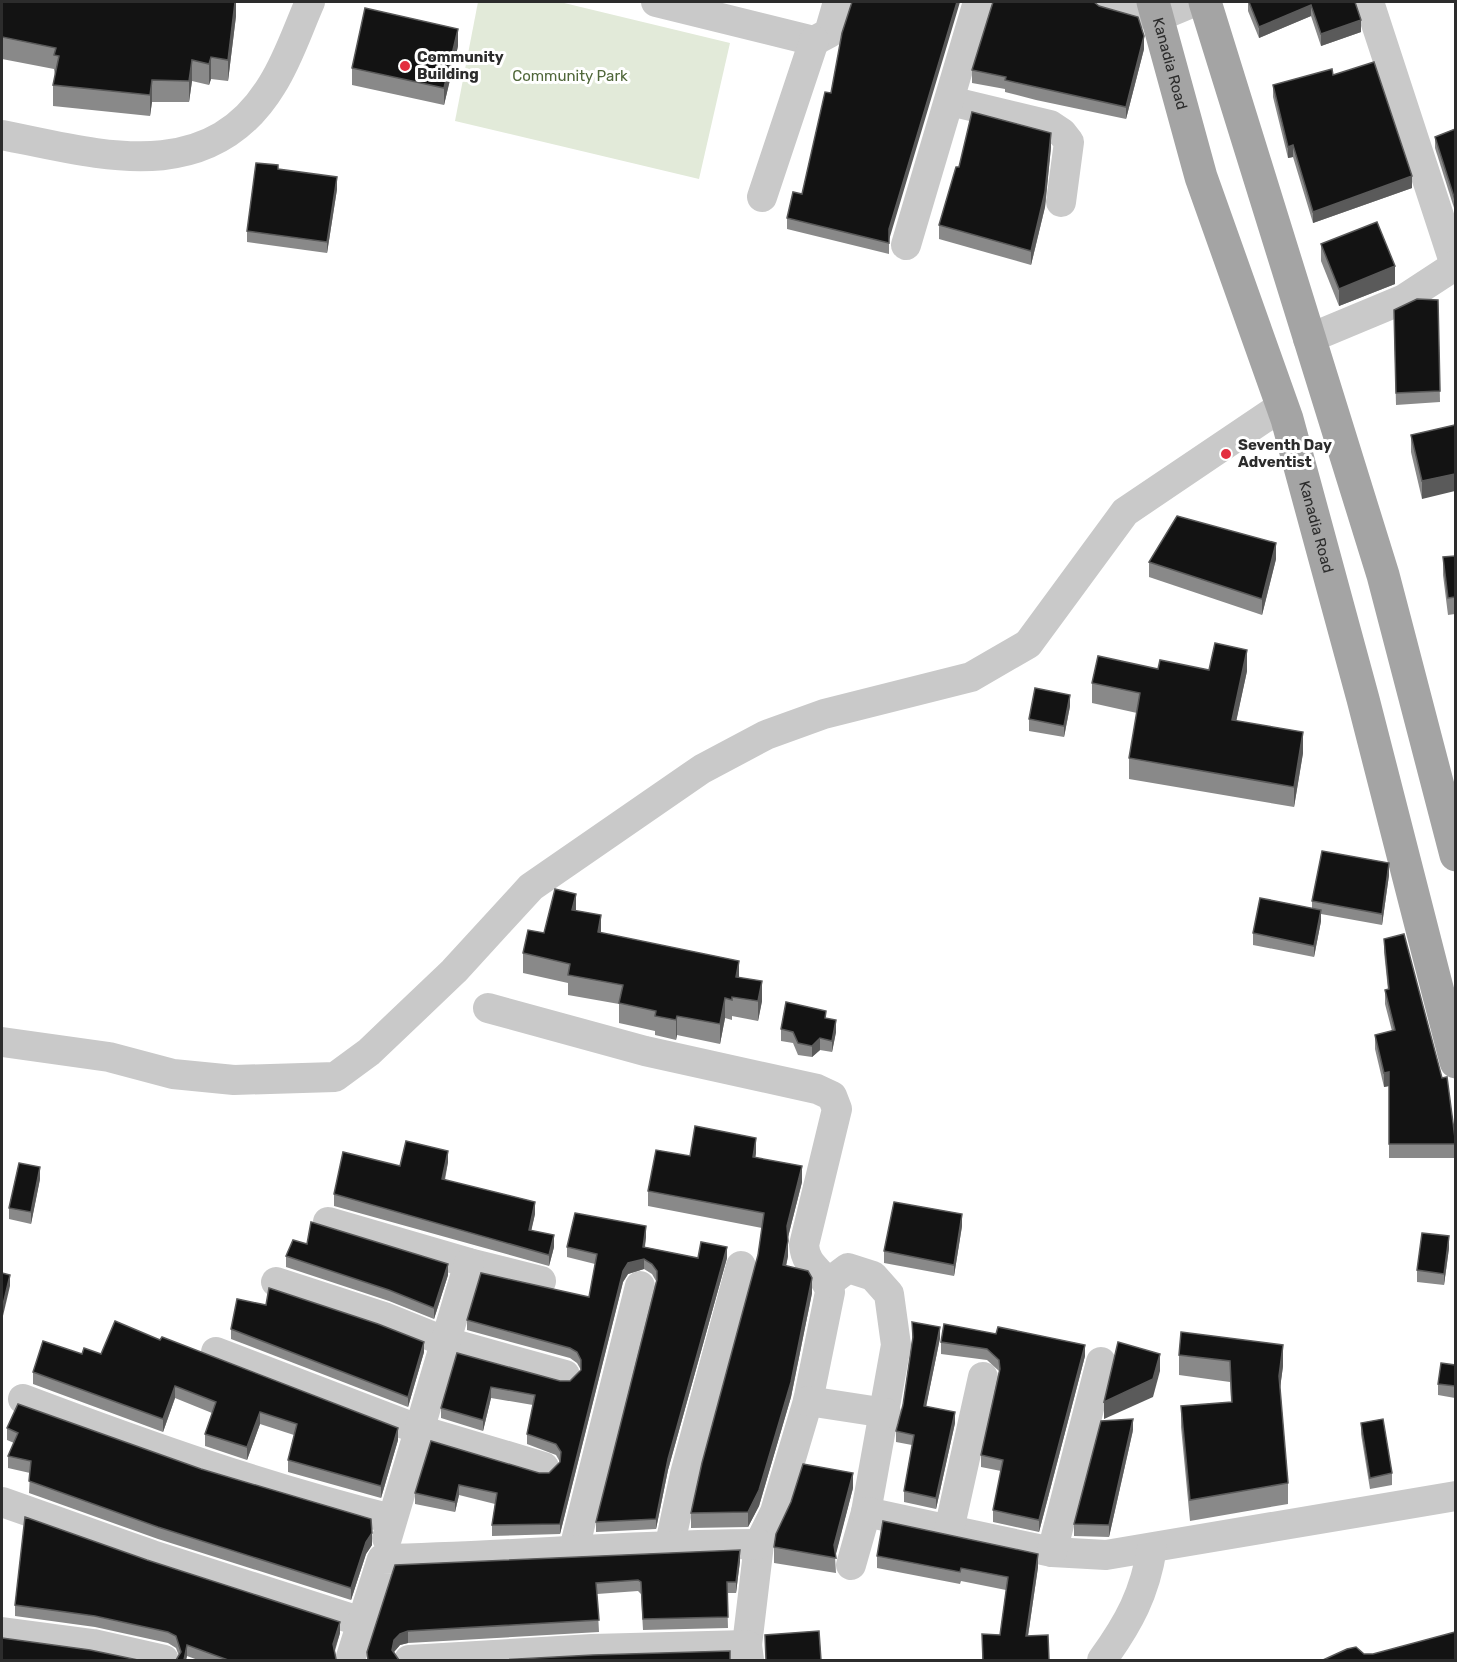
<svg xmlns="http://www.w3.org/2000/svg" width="1457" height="1662" viewBox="0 0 1457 1662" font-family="Rubik,sans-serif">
<rect width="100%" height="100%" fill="#fff"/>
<!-- green -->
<polygon fill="#e2ead9" points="478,2 560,2 730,43 699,179 455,121"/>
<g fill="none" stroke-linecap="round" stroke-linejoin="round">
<!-- minor -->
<g stroke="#c9c9c9" stroke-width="30">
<polyline points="656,2 814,41 829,33 838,2"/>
<polyline points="1104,2 1158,17 1194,2"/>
<polyline points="1369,2 1455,265"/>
<polyline points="950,101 1050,125 1062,133 1069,142 1061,202"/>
<path d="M2,135C98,154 209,189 272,85C288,60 298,29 310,2"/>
<polyline points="762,197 814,41"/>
<polyline points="906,245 978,2"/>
<polyline points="1308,339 1404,299 1456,265"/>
<path d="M488,1008L645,1051L817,1089L832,1096L837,1109L804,1245C806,1270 826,1271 830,1292L808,1401L775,1512L759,1544L747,1645"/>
<polyline points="2,1042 109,1057 173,1074 234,1080 335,1077 369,1052 454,971 531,887 702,769 766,735 824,714 971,677 1028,644 1125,512 1282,406"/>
<polyline points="328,1222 469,1263 541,1281"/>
<polyline points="276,1282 384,1317 446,1342 565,1375"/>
<polyline points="828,1283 848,1268 873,1276 889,1294 896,1345 866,1512 851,1565"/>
<polyline points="216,1352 420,1430 544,1467"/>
<path d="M23,1399C145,1445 266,1488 392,1519"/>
<polyline points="808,1401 886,1413"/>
<polyline points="2,1502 152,1555 362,1622"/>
<polyline points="866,1512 1052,1552 1106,1555 1456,1496"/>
<polyline points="949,1530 983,1377"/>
<polyline points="387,1538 469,1263"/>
<polyline points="670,1544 685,1474 741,1266"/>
<polyline points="574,1549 640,1286"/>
<polyline points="1052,1552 1101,1362"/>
<polyline points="2,1632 93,1644 164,1660"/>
<path d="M350,1660L382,1559C508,1557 633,1544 759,1544"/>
<polyline points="409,1660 592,1649 747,1645 749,1660"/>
<path d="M1102,1660C1129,1623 1145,1593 1152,1548"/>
</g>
<!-- major -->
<g stroke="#a4a4a4" stroke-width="33">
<path id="s1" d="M1153,2L1201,177L1287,419L1363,699L1456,1062"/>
<polyline points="1205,2 1383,575 1456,855"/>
</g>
</g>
<!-- wall -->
<g fill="#898989">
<polygon points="2,2 236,2 236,16 228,81 211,79 209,85 192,81 189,102 152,102 150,116 53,106 53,85 55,76 54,69 2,59"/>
<polygon points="1248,2 1355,2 1361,32 1321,46 1311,16 1259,38 1248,11"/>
<polygon points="458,46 444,105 352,85 352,68"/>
<polygon points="1144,49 1126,119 1036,100 1005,92 1005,89 972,83 972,70"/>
<polygon points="1333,75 1412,188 1313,223 1293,157 1288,158 1273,97 1273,85"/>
<polygon points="831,93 889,240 889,254 787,229 787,218 802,194"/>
<polygon points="1455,129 1455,211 1435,148 1435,137"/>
<polygon points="1051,147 1045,207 1031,265 939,239 939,225 959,167"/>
<polygon points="278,169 337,189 327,253 247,242 247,231"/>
<polygon points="1321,244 1395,284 1339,306 1321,261"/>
<polygon points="1438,300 1440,402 1396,405 1394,322"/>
<polygon points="1455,425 1422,499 1411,452 1411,435"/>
<polygon points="1455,556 1455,614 1448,615 1443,575 1443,557"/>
<polygon points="1276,559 1262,615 1149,577 1149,562"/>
<polygon points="1158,669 1247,671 1236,721 1303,753 1294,807 1129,779 1129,758 1137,713 1092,703 1092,683"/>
<polygon points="1070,706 1064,737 1029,731 1029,719"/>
<polygon points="1389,875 1382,925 1321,914 1321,921 1314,957 1253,945 1253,933 1312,908 1312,901"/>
<polygon points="576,910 601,933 739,977 762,1001 758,1021 732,1016 732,1020 725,1018 720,1044 677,1035 676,1040 655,1035 655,1031 619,1023 619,1004 568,995 568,983 523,973 523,953 544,933"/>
<polygon points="1384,939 1455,1138 1455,1158 1389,1158 1389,1086 1384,1087 1375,1049 1375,1035 1392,1031 1385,1004 1385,990 1388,990 1384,952"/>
<polygon points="826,1018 836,1032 832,1052 820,1050 812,1057 798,1055 793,1043 781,1041 781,1029"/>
<polygon points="756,1153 755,1158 802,1182 788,1237 788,1256 786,1266 812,1293 791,1397 759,1506 748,1527 691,1528 691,1513 758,1255 762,1228 648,1206 648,1191"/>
<polygon points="448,1162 445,1180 535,1214 531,1230 554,1247 549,1266 334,1206 334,1194 400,1166"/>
<polygon points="40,1179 31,1224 9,1219 9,1208"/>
<polygon points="962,1226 954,1276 884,1263 884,1251"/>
<polygon points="646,1237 645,1247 698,1258 727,1258 668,1470 656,1529 596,1532 596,1522 656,1281 652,1274 644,1269 628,1274 623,1282 560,1534 492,1536 492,1525 495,1504 459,1495 455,1512 415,1504 415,1493 431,1441 539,1473 549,1473 560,1462 556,1455 527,1444 527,1434 533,1405 491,1398 483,1431 441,1418 441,1408 457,1353 560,1381 570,1381 581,1370 577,1363 570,1358 467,1330 467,1320 589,1297 595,1264 567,1257 567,1247"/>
<polygon points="307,1244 448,1275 434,1319 389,1301 286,1267 286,1256"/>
<polygon points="1449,1248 1444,1285 1417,1282 1417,1270"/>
<polygon points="912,1322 940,1338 926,1406 955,1423 936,1509 904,1502 904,1491 912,1445 896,1442 896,1431 903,1405 912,1341"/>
<polygon points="231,1329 424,1352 408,1407 231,1339"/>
<polygon points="941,1342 1085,1356 1039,1532 993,1522 993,1510 1001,1471 981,1467 981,1455 999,1371 987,1360 941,1354"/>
<polygon points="82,1354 101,1354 398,1440 381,1498 288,1472 288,1460 294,1435 260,1424 247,1460 205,1446 205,1434 212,1413 175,1398 163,1432 33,1384 33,1372"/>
<polygon points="1179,1355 1283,1366 1280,1388 1288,1483 1288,1504 1190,1521 1181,1427 1181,1406 1231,1402 1230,1382 1179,1375"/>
<polygon points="1455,1365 1455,1398 1438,1395 1438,1384"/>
<polygon points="1361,1423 1392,1473 1392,1485 1370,1489 1361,1434"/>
<polygon points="7,1428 372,1545 366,1554 351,1600 158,1539 29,1493 30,1473 8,1468 8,1456 14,1443 7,1440"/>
<polygon points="1133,1430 1109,1537 1074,1536 1074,1524"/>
<polygon points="853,1488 835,1556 836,1573 774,1563 774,1547"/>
<polygon points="1455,1525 1455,1548 1454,1543 1454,1526"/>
<polygon points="877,1556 1038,1567 1028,1636 1049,1660 982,1660 982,1634 1000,1635 1006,1590 961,1581 960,1584 877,1568"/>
<polygon points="740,1561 736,1593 727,1593 728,1628 643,1630 641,1594 638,1591 597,1594 599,1632 408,1643 400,1645 394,1652 399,1660 367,1660 367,1652 395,1565"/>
<polygon points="15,1605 340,1633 335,1651 336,1660 198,1660 187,1656 186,1660 176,1660 179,1656 176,1648 168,1643 95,1627 15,1616"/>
</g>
<!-- shaded-wall -->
<g fill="#5a5a5a">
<polygon points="235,2 236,2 236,16 228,81 228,60"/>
<polygon points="957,2 960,2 889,240 889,254 889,229"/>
<polygon points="1311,5 1311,16 1259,38 1259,27"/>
<polygon points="1361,20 1361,32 1321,46 1321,34"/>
<polygon points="458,29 458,46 444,105 444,88"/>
<polygon points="1144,36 1144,49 1126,119 1126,107"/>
<polygon points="211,57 211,79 209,85 209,64"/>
<polygon points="192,60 192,81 189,102 189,81"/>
<polygon points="152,80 152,102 150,116 150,95"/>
<polygon points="1051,133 1051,147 1045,207 1031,265 1031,251"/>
<polygon points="1293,145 1293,157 1288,158 1288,147"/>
<polygon points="1412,176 1412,188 1313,223 1313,212"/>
<polygon points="337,177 337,189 327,253 327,242"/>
<polygon points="1395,266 1395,284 1339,306 1339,289"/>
<polygon points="1455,474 1455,491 1422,499 1422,481"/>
<polygon points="1276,543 1276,559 1262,615 1262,599"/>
<polygon points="1247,650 1247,671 1232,741 1232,720"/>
<polygon points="1070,695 1070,706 1064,737 1064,726"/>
<polygon points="1303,732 1303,753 1294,807 1294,787"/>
<polygon points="1389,863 1389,875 1382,925 1382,914"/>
<polygon points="576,894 576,913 572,910"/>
<polygon points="1321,910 1321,921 1314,957 1314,946"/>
<polygon points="601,915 601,935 598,932"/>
<polygon points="739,961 739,981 736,977"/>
<polygon points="762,981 762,1001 758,1021 758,1001"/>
<polygon points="725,998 725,1018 720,1044 720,1024"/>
<polygon points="677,1016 677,1035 676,1040 676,1020"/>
<polygon points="836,1020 836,1032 832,1052 832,1041"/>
<polygon points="820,1038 820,1050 812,1057 812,1046"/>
<polygon points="1389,1072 1389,1086 1384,1087 1384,1073"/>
<polygon points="756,1138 756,1153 753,1172 753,1157"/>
<polygon points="448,1151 448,1162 442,1191 442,1179"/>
<polygon points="802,1166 802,1182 787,1241 787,1226"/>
<polygon points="40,1167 40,1179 31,1224 31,1212"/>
<polygon points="535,1202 535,1214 529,1241 529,1230"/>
<polygon points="962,1214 962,1226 954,1276 954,1265"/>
<polygon points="646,1226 646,1237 643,1258 643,1247"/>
<polygon points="554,1235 554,1247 549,1266 549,1255"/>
<polygon points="1449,1236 1449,1248 1444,1285 1444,1274"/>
<polygon points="788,1241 788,1256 783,1280 783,1265"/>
<polygon points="727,1247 727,1258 668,1470 656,1529 656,1519 668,1459"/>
<polygon points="644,1259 644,1269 628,1274 623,1282 560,1534 560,1524 623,1271 628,1263"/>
<polygon points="448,1264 448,1275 434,1319 434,1308"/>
<polygon points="10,1275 10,1286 2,1320 2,1309"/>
<polygon points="812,1278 812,1293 791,1397 759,1506 748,1527 748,1512"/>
<polygon points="940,1327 940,1338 924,1417 924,1406"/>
<polygon points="424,1342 424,1352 408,1407 408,1397"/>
<polygon points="1085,1345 1085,1356 1039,1532 1039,1520"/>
<polygon points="1283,1345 1283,1366 1279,1396 1279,1376"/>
<polygon points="1160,1354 1160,1371 1153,1397 1104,1419 1104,1402"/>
<polygon points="175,1386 175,1398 163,1432 163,1419"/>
<polygon points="491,1387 491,1398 483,1431 483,1420"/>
<polygon points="260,1412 260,1424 247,1460 247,1447"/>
<polygon points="955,1412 955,1423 936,1509 936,1498"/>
<polygon points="1133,1419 1133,1430 1109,1537 1109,1525"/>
<polygon points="398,1428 398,1440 381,1498 381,1486"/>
<polygon points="853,1473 853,1488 835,1558 834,1545"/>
<polygon points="459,1485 459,1495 455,1512 455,1502"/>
<polygon points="372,1533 372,1545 366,1554 351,1600 351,1588 366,1542"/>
<polygon points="740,1550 740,1561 736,1593 736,1582"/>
<polygon points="1038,1554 1038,1567 1026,1649 1026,1636"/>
<polygon points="340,1622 340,1633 333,1655 333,1644"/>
<polygon points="408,1631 408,1643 400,1645 394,1652 392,1660 392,1650 394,1640 400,1634"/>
<polygon points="187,1645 187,1656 186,1660 184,1660"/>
</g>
<!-- building -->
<g fill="#131313" stroke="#5a5a5a" stroke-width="1.5">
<polygon points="2,2 235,2 228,60 211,57 209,64 192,60 189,81 152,80 150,95 53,85 59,56 54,55 56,48 2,37"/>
<polygon points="852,2 957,2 889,229 889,243 787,218 793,192 802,194 825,92 831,93 842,33"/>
<polygon points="993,2 1094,2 1099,6 1138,17 1144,36 1126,107 1036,87 1005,80 1006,77 972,70"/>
<polygon points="1249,2 1355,2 1361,20 1321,34 1311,5 1259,27"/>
<polygon points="365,8 458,29 444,88 352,68"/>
<polygon points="1374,62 1412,176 1313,212 1293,145 1288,147 1273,85 1332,69 1333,75"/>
<polygon points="972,112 1051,133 1045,192 1031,251 939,225 956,167 959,167"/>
<polygon points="1455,129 1455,200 1435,137"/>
<polygon points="256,163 278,165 278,169 337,177 327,242 247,231"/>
<polygon points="1377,222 1395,266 1339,289 1321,244"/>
<polygon points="1417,299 1438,300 1440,391 1396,393 1394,310"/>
<polygon points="1455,425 1455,474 1422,481 1411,435"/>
<polygon points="1177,516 1276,543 1262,599 1149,562"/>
<polygon points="1455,556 1455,597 1448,598 1443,557"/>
<polygon points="1215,643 1247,650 1232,720 1303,732 1294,787 1129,758 1140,693 1092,683 1098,656 1158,669 1160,660 1209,670"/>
<polygon points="1035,688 1070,695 1064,726 1029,719"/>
<polygon points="1322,851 1389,863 1382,914 1312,901"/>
<polygon points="555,889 576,894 572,910 601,915 598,932 739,961 736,977 762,981 758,1001 732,997 732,1000 725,998 720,1024 677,1016 676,1020 655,1016 656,1011 619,1003 623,985 568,975 570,964 523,953 528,930 544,933"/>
<polygon points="1260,898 1321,910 1314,946 1253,933"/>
<polygon points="1404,934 1442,1078 1447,1077 1455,1138 1455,1144 1389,1144 1389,1072 1384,1073 1375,1035 1395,1030 1385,990 1389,989 1384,939"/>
<polygon points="786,1002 826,1011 825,1018 836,1020 832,1041 820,1038 812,1046 798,1043 793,1032 781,1029"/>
<polygon points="695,1126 756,1138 753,1157 802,1166 787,1226 788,1241 783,1265 808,1271 812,1278 791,1382 759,1490 748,1512 691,1513 702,1463 758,1255 764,1213 648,1191 656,1150 690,1156"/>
<polygon points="406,1141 448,1151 442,1179 535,1202 529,1230 554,1235 549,1255 334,1194 343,1152 400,1166"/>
<polygon points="19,1163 40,1167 31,1212 9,1208"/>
<polygon points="894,1202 962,1214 954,1265 884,1251"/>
<polygon points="575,1213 646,1226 643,1247 698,1258 701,1242 727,1247 668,1459 656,1519 596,1522 657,1280 657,1271 652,1264 644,1259 628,1263 623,1271 560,1524 492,1525 497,1493 459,1485 455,1502 415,1493 431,1441 539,1473 549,1473 560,1462 561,1452 556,1444 527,1434 535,1395 491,1387 483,1420 441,1408 457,1353 560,1381 570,1381 581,1370 581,1360 577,1352 570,1348 467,1320 481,1273 589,1297 597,1254 567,1247"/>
<polygon points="311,1222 448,1264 434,1308 389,1290 286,1256 293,1240 307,1244"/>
<polygon points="1422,1233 1449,1236 1444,1274 1417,1270"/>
<polygon points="2,1273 10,1275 2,1309"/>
<polygon points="269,1288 378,1324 424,1342 408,1397 231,1329 237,1299 266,1305"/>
<polygon points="115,1321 160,1340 162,1337 398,1428 381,1486 288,1460 297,1424 260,1412 247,1447 205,1434 216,1402 175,1386 163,1419 33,1372 43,1341 82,1354 84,1348 101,1354"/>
<polygon points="912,1322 940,1327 924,1406 955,1412 936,1498 904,1491 914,1435 896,1431 903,1405 913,1337"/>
<polygon points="944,1324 996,1334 998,1327 1085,1345 1039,1520 993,1510 1003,1460 981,1455 1000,1369 999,1360 987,1349 941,1342"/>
<polygon points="1181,1332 1283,1345 1279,1376 1288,1483 1190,1500 1181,1406 1232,1402 1230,1361 1179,1355"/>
<polygon points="1118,1342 1160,1354 1153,1379 1104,1402"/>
<polygon points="1441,1363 1455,1365 1455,1386 1438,1384"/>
<polygon points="18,1404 201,1469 371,1519 372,1533 366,1542 351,1588 158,1527 29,1481 31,1461 8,1456 18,1433 7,1428"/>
<polygon points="1133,1419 1109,1525 1074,1524 1101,1421"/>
<polygon points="1383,1419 1392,1473 1370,1478 1361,1423"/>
<polygon points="803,1464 853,1473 834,1545 836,1558 774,1547 776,1534 791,1502"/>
<polygon points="25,1517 147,1560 340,1622 333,1644 336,1659 336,1660 227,1660 228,1660 187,1645 184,1660 176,1660 181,1652 176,1636 168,1632 95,1616 15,1605"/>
<polygon points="883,1521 1038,1554 1026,1636 1048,1635 1049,1660 983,1660 982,1634 1000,1635 1008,1577 961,1568 960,1572 877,1556"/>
<polygon points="740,1550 736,1582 727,1582 728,1617 643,1619 641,1582 638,1580 596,1583 599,1620 408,1631 400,1634 394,1640 392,1650 399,1660 368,1660 367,1652 395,1565"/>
<polygon points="819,1631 821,1660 766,1660 765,1635"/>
<polygon points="1455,1632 1455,1660 1323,1660 1347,1649 1356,1647 1364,1654 1373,1654"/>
<polygon points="2,1638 90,1650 138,1660 2,1660"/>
<polygon points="730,1651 730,1660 499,1660 593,1655"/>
</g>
<!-- markers -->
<g fill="#e32e3f" stroke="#fff" stroke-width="2">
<circle cx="405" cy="66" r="6"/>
<circle cx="1226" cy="454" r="6"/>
</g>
<g text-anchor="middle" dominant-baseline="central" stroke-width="6" stroke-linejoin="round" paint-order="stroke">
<!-- poi labels -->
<g font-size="15" font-weight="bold" fill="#2c2c2c" stroke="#fff" text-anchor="start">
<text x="417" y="57">Community<tspan x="417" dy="17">Building</tspan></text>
<text x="1238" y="445">Seventh Day<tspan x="1238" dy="17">Adventist</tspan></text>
</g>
<!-- street labels -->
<g font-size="15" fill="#2c2c2c" stroke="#fff">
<text stroke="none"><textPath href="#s1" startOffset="64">Kanadia Road</textPath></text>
<text stroke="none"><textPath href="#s1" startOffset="550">Kanadia Road</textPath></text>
</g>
<!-- park labels -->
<g font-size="15" fill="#50673a" stroke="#fff">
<text x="570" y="76">Community Park</text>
</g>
</g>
<!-- border -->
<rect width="1457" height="1662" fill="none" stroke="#2c2c2c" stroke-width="6"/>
</svg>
